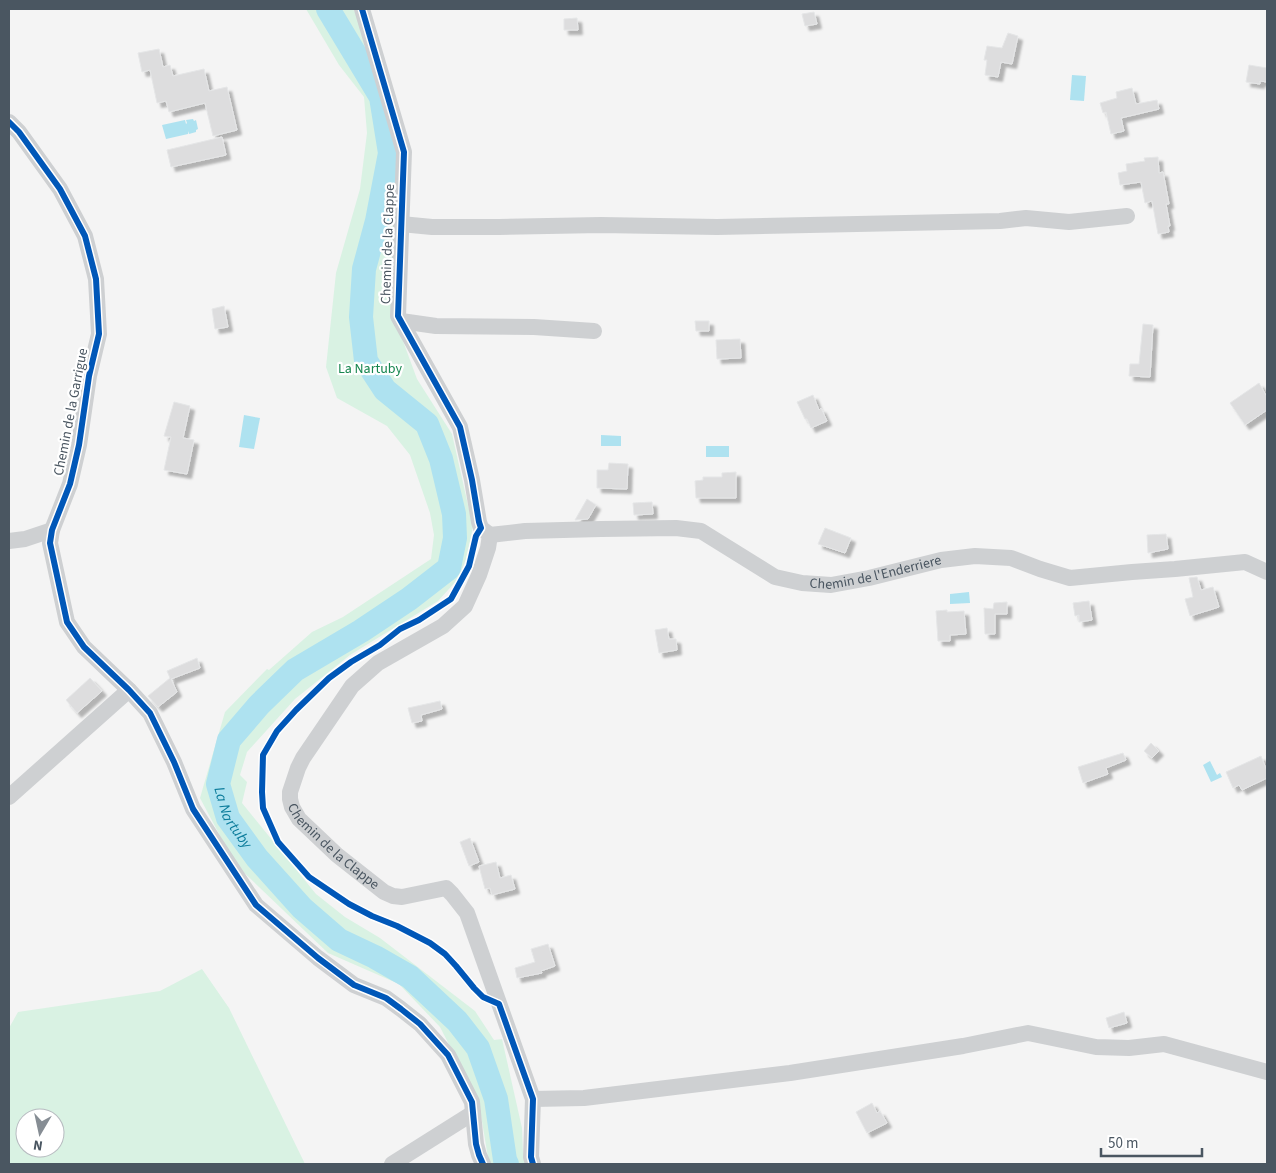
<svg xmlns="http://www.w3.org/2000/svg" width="1276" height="1173" viewBox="0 0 1276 1173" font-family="'Source Sans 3',sans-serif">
<defs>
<filter id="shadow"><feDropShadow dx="4.5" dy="4.5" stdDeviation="1" flood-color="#0004"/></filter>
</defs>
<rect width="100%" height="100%" fill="#f4f4f4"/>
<!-- green -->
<g fill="#d9f2e3" fill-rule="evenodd">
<polygon points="306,9 353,9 358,17 398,139 393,314 417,379 452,434 473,527 466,559 459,578 438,601 350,655 295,699 247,752 240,775 247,782 242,803 316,894 345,917 380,938 475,1011 494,1040 502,1039 522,1128 523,1153 528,1164 489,1164 479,1103 440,1027 399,984 328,953 235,864 200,798 225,712 267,669 269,670 312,632 343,617 431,559 434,535 430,513 410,455 387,426 337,398 326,367 336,273 360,189 367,133 364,97 339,65"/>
<path d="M202,969L229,1008L305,1164H9V1028L18,1012L160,991ZM25,1118H55V1148H25Z"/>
</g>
<!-- water -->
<g fill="#aee2f0">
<polygon points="1072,75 1086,76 1084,101 1070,100"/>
<polygon points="193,119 194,121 196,120 198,129 196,130 196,132 189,134 188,131 188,134 166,139 162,125 185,120 186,124 187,123 186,120"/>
<polygon points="244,415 260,418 254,449 239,447"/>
<polygon points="601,435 621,436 621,446 601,446"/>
<rect x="706" y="446" width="23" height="11"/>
<polygon points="969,592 970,603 950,604 950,594"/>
<polygon points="1210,761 1217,775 1220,773 1222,777 1211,782 1203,765"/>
</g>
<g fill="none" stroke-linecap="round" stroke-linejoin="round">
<!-- river -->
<path stroke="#aee2f0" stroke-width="24" id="s1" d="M328,9L381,97L390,153L377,221L364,269L361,317L366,361L385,390L427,424L441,459L454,514L455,538L449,568L409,599L361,631L295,670L259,705L229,740L218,784L228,818L257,858L302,908L339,940L375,957L410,977L457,1021L478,1048L496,1099L505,1160L507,1164"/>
</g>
<!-- building -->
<g fill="#ddddde" stroke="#e5e6e7" filter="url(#shadow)">
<polygon points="814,12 817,24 805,26 802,14"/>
<polygon points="577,18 578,30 564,30 564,19"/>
<polygon points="1008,33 1018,36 1012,64 1001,62 998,77 985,75 987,60 984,60 987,46 1002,48"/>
<polygon points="159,49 163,67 170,65 173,76 204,69 209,91 227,87 237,130 213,136 205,103 169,112 166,101 157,103 150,70 142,72 138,53"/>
<polygon points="1249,65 1267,68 1267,82 1260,81 1260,84 1246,82"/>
<polygon points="1132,88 1136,104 1157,100 1159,109 1121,118 1124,131 1111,134 1106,112 1103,113 1100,103 1117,98 1116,92"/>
<polygon points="222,137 226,155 171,167 167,150"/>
<polygon points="1158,157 1159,173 1163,172 1169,204 1166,204 1170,226 1168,226 1169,232 1158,234 1152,201 1145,203 1141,182 1120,185 1118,173 1127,171 1126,164 1145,161 1144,158"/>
<polygon points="224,306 228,327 215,329 212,309"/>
<polygon points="695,321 709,321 709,331 696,331"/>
<polygon points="1143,324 1153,325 1150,377 1129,376 1130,364 1139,364"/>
<polygon points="740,339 741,358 717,359 716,340"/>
<polygon points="1259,383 1267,397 1267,410 1245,425 1230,403"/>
<polygon points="813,395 819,410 821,408 827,421 811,428 807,419 805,419 797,402"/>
<polygon points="174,402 190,406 183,438 194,440 187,474 164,470 171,437 164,436"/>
<polygon points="609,463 628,464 627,489 597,488 597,470 608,470"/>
<polygon points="736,472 736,498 696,498 695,481 703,480 703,477 722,477 722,473"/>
<polygon points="587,499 596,505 588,519 575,520"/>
<polygon points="652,502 653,514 634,515 633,503"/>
<polygon points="825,528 851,538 845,553 818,544"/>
<polygon points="1166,534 1168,549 1148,553 1147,535"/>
<polygon points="1197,577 1201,590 1213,587 1219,607 1190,616 1185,599 1193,597 1189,578"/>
<polygon points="1089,601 1092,620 1079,622 1079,615 1075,616 1073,603"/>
<polygon points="1007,602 1007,614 995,614 995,634 985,634 984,608 993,609 994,603"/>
<polygon points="947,610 947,612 964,611 966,634 950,635 950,641 938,641 936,611"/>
<polygon points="667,628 669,639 676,639 677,650 659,653 655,630"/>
<polygon points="197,658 200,668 171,679 177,692 158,707 148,696 170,678 167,671"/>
<polygon points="90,678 102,691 77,713 66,700"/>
<polygon points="440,701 442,709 421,715 422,721 412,723 408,708"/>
<polygon points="1151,743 1159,751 1152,758 1144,751"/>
<polygon points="1123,753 1126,760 1106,768 1108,774 1083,783 1078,767"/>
<polygon points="1261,756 1267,771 1267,778 1242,790 1239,785 1233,788 1226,772"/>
<polygon points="470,838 479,862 469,866 460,842"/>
<polygon points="496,862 500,878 511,875 515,889 492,895 490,888 485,889 479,866"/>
<polygon points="548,944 555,966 541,971 542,973 517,978 515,968 535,962 531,949"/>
<polygon points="1124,1012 1127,1023 1109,1028 1106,1018"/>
<polygon points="872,1103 877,1113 880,1111 887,1123 867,1133 856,1112"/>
</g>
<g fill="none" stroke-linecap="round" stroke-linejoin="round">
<!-- minor -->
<g stroke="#ced0d2" stroke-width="16">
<path id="s2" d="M362,9L404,152L398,316L460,427L472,480L479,522L481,528L490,535L488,548L479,575L465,606L443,626L378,663L352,686L303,758L298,768L290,792V799L292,807L299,819L337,855L384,892L393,896L402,897L446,888L452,894L467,913L533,1099L531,1157L533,1164"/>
<polyline points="9,122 19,132 60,189 85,236 96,279 99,334 89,376 79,445 70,484 52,530 50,543 67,622 84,647 129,690 150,713 174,762 193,809 256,905 318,958 354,985 386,998 401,1009 420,1024 448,1055 472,1102 476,1144 479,1155 483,1164"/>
<polyline points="401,224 432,227 499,227 601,225 717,227 1000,221 1026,218 1069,222 1127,216"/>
<polyline points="401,321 436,326 534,327 594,331"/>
<path id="s3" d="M490,535L525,531L601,529L676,528L701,531L775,577L802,583L831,585L869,578L941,560L975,556L1011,558L1040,569L1070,578L1132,572L1175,569L1245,562L1267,572"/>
<polyline points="9,541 25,539 52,530"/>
<polyline points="9,797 129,690"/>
<polyline points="533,1099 584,1098 790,1073 963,1046 1028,1033 1096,1047 1129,1048 1164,1044 1267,1072"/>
<polyline points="392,1164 473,1113"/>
</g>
<defs>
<g id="cycleway">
<polyline points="362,9 404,152 398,316 460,427 472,480 479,522 481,528 476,536 469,566 451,599 419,620 400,629 380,645 351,662 329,678 296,710 277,731 263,755 262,792 263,808 278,842 309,877 349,904 372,916 397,926 430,943 445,954 456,966 474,988 483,997 499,1004 533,1099 531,1157 533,1164"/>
<polyline points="9,122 19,132 60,189 85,236 96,279 99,334 89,376 79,445 70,484 52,530 50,543 67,622 84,647 129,690 150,713 174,762 193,809 256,905 318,958 354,985 386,998 401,1009 420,1024 448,1055 472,1102 476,1144 479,1155 483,1164"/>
</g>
</defs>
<!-- cycleway casing -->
<use href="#cycleway" stroke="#fff" stroke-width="9"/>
<!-- cycleway -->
<use href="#cycleway" stroke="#0057b8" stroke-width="6"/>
</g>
<g text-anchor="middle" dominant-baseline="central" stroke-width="4.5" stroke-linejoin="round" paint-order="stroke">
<!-- street labels -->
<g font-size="14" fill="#4a5661" stroke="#fff">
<text transform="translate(388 244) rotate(-88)">Chemin de la Clappe</text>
<text transform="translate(71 412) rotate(-79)">Chemin de la Garrigue</text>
<text stroke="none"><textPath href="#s3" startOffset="401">Chemin de l'Enderriere</textPath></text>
<text stroke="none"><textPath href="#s2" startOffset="966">Chemin de la Clappe</textPath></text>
</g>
<!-- park labels -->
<g font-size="14" fill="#17864f" stroke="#fff">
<text x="370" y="369">La Nartuby</text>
</g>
<!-- water labels -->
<g font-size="15" font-style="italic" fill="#0c7c9b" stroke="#fff">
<text stroke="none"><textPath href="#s1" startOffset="972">La Nartuby</textPath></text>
</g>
</g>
<!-- border -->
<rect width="1276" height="1173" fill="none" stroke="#4a5661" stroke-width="20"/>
<!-- north arrow -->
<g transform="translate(40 1133) rotate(189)"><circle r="24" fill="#ffffff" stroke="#b7bbc0"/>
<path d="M0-4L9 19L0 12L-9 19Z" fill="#868d94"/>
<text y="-8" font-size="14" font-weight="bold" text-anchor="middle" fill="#4a5661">N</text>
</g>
<!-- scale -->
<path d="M1101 1148v8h101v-8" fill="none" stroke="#4a5661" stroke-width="2.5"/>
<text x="1108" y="1148" font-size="15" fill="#4a5661" stroke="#ffffff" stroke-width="4" paint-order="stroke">50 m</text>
</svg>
